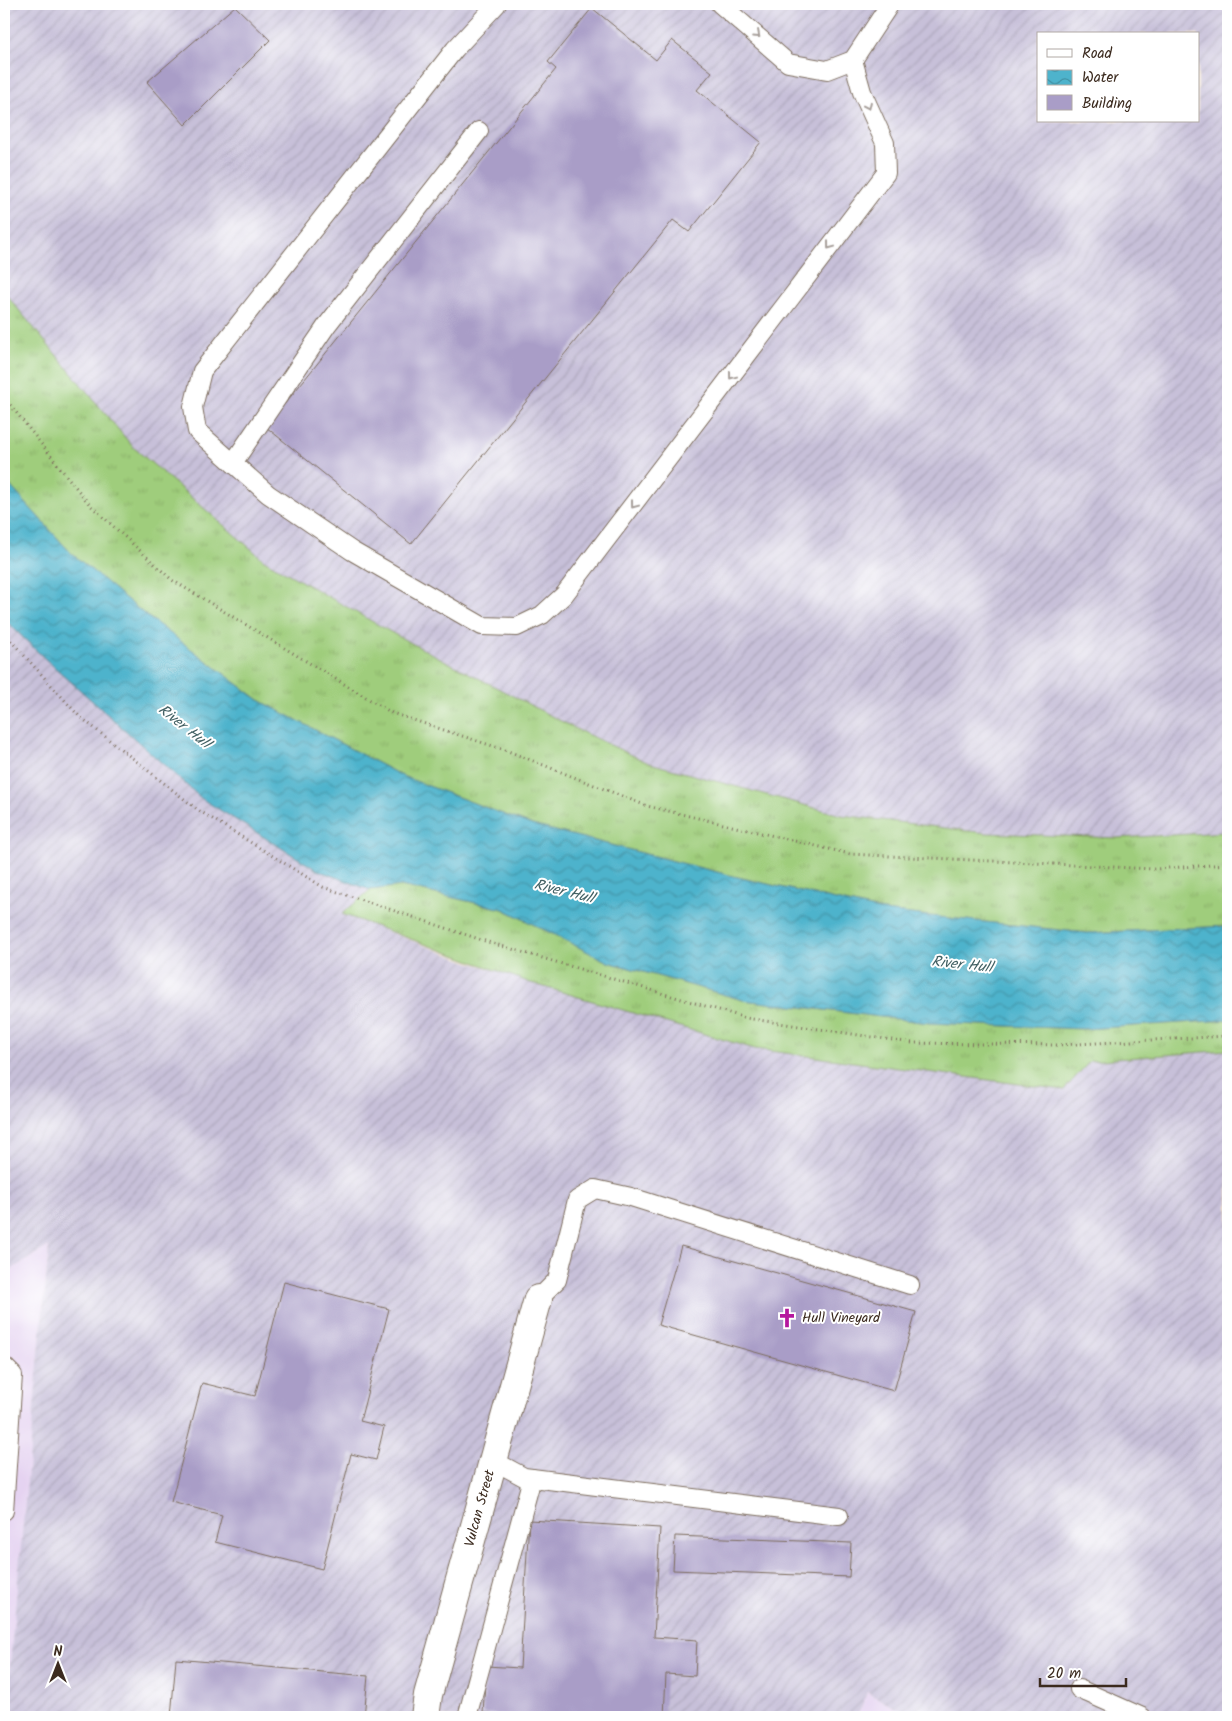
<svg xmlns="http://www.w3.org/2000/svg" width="1232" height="1721" viewBox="0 0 1232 1721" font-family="Kalam,sans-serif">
<defs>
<pattern id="industrial-furrows" width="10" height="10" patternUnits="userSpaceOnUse" patternTransform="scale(1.25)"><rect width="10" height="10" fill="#c7c0d9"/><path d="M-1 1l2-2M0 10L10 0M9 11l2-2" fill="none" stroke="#aca5ba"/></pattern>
<pattern id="grass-tufts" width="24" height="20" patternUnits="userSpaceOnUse" patternTransform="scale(1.25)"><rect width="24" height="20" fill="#9fcd7b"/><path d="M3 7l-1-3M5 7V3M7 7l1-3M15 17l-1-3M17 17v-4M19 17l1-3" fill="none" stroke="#8ab06a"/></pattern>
<pattern id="water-waves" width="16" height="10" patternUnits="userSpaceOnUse" patternTransform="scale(1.25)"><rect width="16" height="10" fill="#4eb3cc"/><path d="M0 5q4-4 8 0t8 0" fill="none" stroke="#4292a5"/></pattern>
</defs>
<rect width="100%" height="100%" fill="#fff"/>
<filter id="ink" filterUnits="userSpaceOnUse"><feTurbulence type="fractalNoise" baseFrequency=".02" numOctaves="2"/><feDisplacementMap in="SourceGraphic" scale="10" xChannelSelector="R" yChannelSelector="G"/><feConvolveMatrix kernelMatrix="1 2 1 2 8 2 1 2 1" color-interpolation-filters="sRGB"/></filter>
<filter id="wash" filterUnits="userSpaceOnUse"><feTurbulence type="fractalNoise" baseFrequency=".0096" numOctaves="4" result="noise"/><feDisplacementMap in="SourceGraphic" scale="20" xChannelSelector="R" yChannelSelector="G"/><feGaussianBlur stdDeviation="1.12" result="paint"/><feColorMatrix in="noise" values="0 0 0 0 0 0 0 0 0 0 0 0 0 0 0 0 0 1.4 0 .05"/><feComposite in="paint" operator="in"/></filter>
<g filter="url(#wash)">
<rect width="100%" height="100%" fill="#f5e6cf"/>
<!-- built -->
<g fill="#e5d3f1">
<polygon points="49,1246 6,1717 4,1717 4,1274"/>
<polygon points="867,1692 911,1717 857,1717"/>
</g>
<!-- industrial -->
<g fill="url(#industrial-furrows)" fill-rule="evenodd">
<path d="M4,4H1228V832L1117,838L985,833L841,815L649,763L580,731L396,635L264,560L133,447L4,292ZM1038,34H1198V121H1038Z"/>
<polygon points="4,619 42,656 317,870 370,890 342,914 468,962 755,1049 1063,1090 1090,1061 1228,1050 1228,1717 911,1717 867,1692 857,1717 5,1717 49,1246 4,1274"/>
</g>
<!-- grass -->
<g fill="url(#grass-tufts)" stroke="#6d7c4c">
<polygon points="4,292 133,447 264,560 396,635 580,731 649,763 841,815 985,833 1117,838 1228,832 1228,926 1087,933 883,911 729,875 532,825 402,776 259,700 143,613 71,553 4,479"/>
<polygon points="401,886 503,909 608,962 743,1000 930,1023 1084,1029 1228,1020 1228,1050 1090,1061 1064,1090 755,1049 531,983 342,914 370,890"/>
</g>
<!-- water -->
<polygon fill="url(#water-waves)" stroke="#446e75" points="4,479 71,553 143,613 259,700 402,776 532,825 729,875 883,911 1087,933 1228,926 1228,1020 1084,1029 930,1023 743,1000 608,962 503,909 401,886 370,890 317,870 202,799 42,656 4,619"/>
<g id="blocks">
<!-- building -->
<g fill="#a99dc7">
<polygon points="235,6 270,40 185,125 147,82"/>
<polygon points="592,8 656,60 672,40 712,72 697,90 761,142 689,232 673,220 411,544 266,427 556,69 548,62"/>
<polygon points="681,1246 916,1312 894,1391 658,1325"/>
<polygon points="284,1282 389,1309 360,1421 384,1427 376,1460 351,1454 322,1569 215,1542 222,1515 171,1502 202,1383 255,1396"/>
<polygon points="529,1520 660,1528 654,1637 697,1640 695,1676 666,1674 664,1717 545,1717 483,1713 486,1666 520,1668"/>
<polygon points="675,1536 851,1543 849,1577 673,1570"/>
<polygon points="176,1659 368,1676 364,1717 171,1717"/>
</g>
</g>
</g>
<g filter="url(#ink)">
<use href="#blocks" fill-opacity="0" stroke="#7c6c5c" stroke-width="1"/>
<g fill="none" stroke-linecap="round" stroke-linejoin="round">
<defs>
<g id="lane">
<polyline points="497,4 455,49 202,371 193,407 197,431 268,494 352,551 482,626 517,627 542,615 564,595 886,173 885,143 862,92 853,60"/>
<polyline points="720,4 788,63 827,70 853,60 890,4"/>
<polyline points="233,463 327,325 479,131"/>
<polyline points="538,1299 557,1280 577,1200 595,1189 631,1197 910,1285"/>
<polyline points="4,1366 13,1375 4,1511"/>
<polyline points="494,1461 524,1477 839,1516"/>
<polyline points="1079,1689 1142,1717"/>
<polyline points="467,1717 532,1478"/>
</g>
<g id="street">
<path id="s1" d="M425,1717L428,1695L538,1299"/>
</g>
</defs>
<!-- lane casing -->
<use href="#lane" stroke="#7c6c5c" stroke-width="20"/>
<!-- street casing -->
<use href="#street" stroke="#7c6c5c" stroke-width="30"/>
<!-- path -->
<g stroke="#7c6c5c" stroke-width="3" stroke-dasharray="1 4" stroke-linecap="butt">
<polyline points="4,397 89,504 172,580 392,713 508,751 647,806 850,854 1154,869 1228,864"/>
<polyline points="4,633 79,716 198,810 323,887 488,942 746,1018 912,1043 1057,1045 1228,1036"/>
</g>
<!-- lane -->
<use href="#lane" stroke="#fff" stroke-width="18"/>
<!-- street -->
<use href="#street" stroke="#fff" stroke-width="28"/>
</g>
<!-- one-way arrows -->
<defs><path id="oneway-chevron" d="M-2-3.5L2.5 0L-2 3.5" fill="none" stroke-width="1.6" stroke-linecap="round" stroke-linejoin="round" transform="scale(1.25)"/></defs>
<g stroke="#a79f9a">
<use href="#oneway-chevron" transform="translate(757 35) rotate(42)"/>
<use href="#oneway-chevron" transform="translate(868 106) rotate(65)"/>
<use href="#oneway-chevron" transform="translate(830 246) rotate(127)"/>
<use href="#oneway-chevron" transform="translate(732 376) rotate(127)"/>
<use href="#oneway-chevron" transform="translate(634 505) rotate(127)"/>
</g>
</g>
<!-- icons -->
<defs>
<symbol id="church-bare" viewBox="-9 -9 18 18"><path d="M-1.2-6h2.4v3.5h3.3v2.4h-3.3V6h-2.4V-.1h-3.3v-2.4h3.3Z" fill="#b5179e" stroke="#fff" stroke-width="2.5" paint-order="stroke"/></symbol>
</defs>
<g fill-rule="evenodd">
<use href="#church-bare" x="773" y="1304" width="28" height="28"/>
</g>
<g text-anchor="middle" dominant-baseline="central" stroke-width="4" stroke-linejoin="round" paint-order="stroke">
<!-- poi labels -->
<g font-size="14" fill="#3b2a1e" stroke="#fff" text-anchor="start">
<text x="802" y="1318">Hull Vineyard</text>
</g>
<!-- street labels -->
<g font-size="14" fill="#3b2a1e" stroke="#fff">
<text stroke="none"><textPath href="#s1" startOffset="216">Vulcan Street</textPath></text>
</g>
<!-- water labels -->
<g font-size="15" font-style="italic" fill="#436164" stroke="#fff">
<text transform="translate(184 727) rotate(38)">River Hull</text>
<text transform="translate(564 892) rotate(14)">River Hull</text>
<text transform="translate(962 965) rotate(6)">River Hull</text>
</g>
</g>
<!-- margin -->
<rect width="1232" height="1721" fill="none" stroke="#fff" stroke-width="20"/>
<!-- legend -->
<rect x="1037" y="32" width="162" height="90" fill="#ffffff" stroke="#b1aaa5"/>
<rect x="1047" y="49" width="25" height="8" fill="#ffffff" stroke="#b1aaa5"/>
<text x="1082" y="58" font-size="15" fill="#3b2a1e">Road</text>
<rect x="1047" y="70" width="25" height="15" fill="url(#water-waves)" stroke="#b1aaa5"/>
<text x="1082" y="82" font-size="15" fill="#3b2a1e">Water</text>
<rect x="1047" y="95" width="25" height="15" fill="#a99dc7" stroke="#b1aaa5"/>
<text x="1082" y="108" font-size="15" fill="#3b2a1e">Building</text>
<!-- north arrow -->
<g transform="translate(58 1664)" stroke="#ffffff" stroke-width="4" paint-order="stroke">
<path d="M0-4L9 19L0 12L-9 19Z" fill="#3b2a1e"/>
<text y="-8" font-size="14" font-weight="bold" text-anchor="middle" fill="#3b2a1e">N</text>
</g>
<!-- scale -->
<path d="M1040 1678v8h86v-8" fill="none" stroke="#3b2a1e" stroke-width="2.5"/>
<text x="1047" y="1678" font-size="15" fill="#3b2a1e" stroke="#ffffff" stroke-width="4" paint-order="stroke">20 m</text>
</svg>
